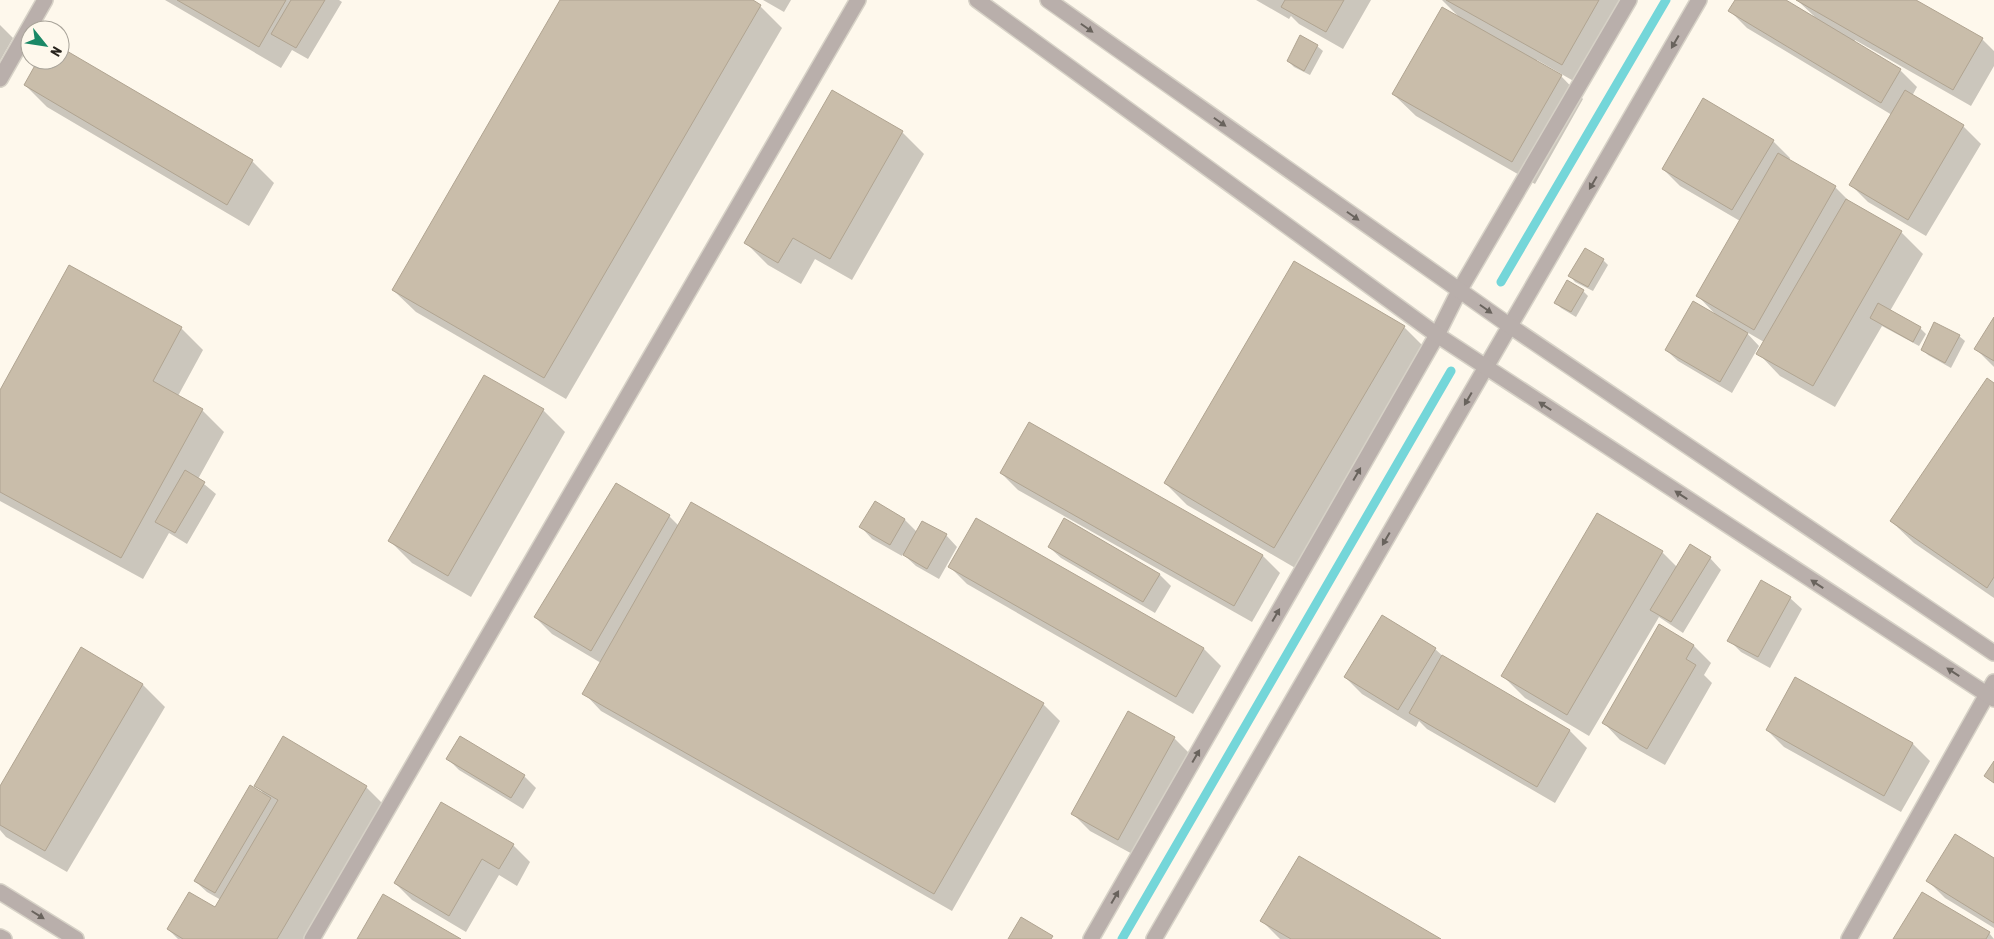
<svg xmlns="http://www.w3.org/2000/svg" width="1994" height="939" viewBox="0 0 1994 939" font-family="'Asap Condensed',sans-serif">
<rect width="100%" height="100%" fill="#fef8ec"/>
<!-- shadow -->
<g fill="#0003">
<polygon points="165,0 339,0 342,2 308,59 292,50 281,68"/>
<polygon points="562,0 750,0 760,6 782,28 566,399 416,312 393,290"/>
<polygon points="763,0 791,0 784,12"/>
<polygon points="1256,0 1371,0 1343,49 1299,24 1291,16 1289,19"/>
<polygon points="1442,0 1633,0 1584,87 1537,60 1535,62 1561,76 1583,99 1535,184 1416,116 1393,94 1458,16"/>
<polygon points="1736,0 1784,0 1815,17 1797,0 1914,0 1982,39 1994,51 1994,66 1971,106 1855,40 1854,42 1900,70 1917,87 1912,96 1963,126 1981,144 1926,236 1868,202 1851,185 1892,115 1747,28 1730,11"/>
<polygon points="0,25 13,38 0,61"/>
<polygon points="1317,46 1323,51 1310,75 1294,67 1288,61"/>
<polygon points="60,48 252,161 274,183 249,226 47,107 25,85 40,60 60,60"/>
<polygon points="902,132 924,154 852,280 815,259 801,284 768,265 746,243"/>
<polygon points="1773,141 1790,158 1789,161 1835,187 1851,203 1901,232 1923,254 1890,311 1920,328 1926,334 1919,346 1882,326 1835,407 1780,376 1758,353 1764,342 1745,331 1759,346 1732,393 1678,361 1666,350 1716,315 1698,296 1740,221 1680,186 1663,169"/>
<polygon points="1603,260 1608,265 1593,291 1575,282 1570,276"/>
<polygon points="1583,291 1588,296 1576,317 1561,308 1556,303"/>
<polygon points="1994,319 1994,367 1976,349"/>
<polygon points="1404,327 1426,349 1297,569 1187,505 1165,483"/>
<polygon points="181,328 203,350 178,396 202,410 224,432 198,479 216,494 187,544 169,533 143,579 0,501 0,392"/>
<polygon points="1959,336 1965,341 1951,368 1928,355 1923,350"/>
<polygon points="1994,384 1994,598 1914,543 1891,521"/>
<polygon points="543,410 565,432 471,597 412,563 390,541"/>
<polygon points="1001,473 1263,556 1280,573 1252,622 1018,490"/>
<polygon points="875,503 905,520 917,532 946,535 957,547 939,579 916,566 903,554 902,556 872,539 861,527"/>
<polygon points="669,516 679,526 1043,704 1060,721 952,911 601,711 584,693 601,663 552,634 535,617"/>
<polygon points="976,519 1204,649 1221,666 1193,714 967,584 950,567"/>
<polygon points="1049,547 1160,575 1171,586 1155,613 1061,558"/>
<polygon points="1662,552 1678,568 1710,558 1721,570 1683,633 1659,617 1589,736 1525,698 1503,676"/>
<polygon points="1790,598 1802,609 1770,668 1741,652 1729,640"/>
<polygon points="1659,626 1694,646 1711,663 1704,675 1712,683 1665,765 1620,740 1603,722"/>
<polygon points="82,649 143,685 165,707 67,872 6,837 0,830 0,788"/>
<polygon points="1435,649 1445,658 1570,731 1587,748 1555,803 1427,729 1419,721 1416,727 1362,694 1345,677"/>
<polygon points="1767,730 1913,744 1930,761 1901,812 1784,747"/>
<polygon points="1174,738 1191,755 1136,856 1090,831 1073,814"/>
<polygon points="448,759 524,776 536,788 523,809 459,770"/>
<polygon points="256,785 366,787 388,809 312,939 178,939 168,929 216,909 221,900 207,892 195,881 264,794"/>
<polygon points="513,845 530,862 517,886 499,875 466,932 412,900 395,883"/>
<polygon points="1994,859 1994,928 1945,898 1927,880"/>
<polygon points="1262,921 1439,939 1280,939"/>
<polygon points="1989,933 1994,939 1895,939"/>
</g>
<g fill="none" stroke-linecap="round" stroke-linejoin="round">
<!-- stream -->
<g stroke="#74d6d9" stroke-width="9">
<polyline points="1501,282 1666,0"/>
<polyline points="1122,939 1451,371"/>
</g>
</g>
<!-- building -->
<g fill="#c9bdaa" stroke="#b0a491">
<polygon points="177,0 286,0 259,47"/>
<polygon points="291,0 325,0 296,48 271,34"/>
<polygon points="560,0 753,0 761,5 544,378 392,290"/>
<polygon points="1285,0 1344,0 1326,32 1281,7"/>
<polygon points="1446,0 1599,0 1562,65"/>
<polygon points="1735,0 1786,0 1901,69 1881,103 1728,11"/>
<polygon points="1796,0 1916,0 1983,38 1953,90"/>
<polygon points="1442,7 1562,75 1512,162 1392,94"/>
<polygon points="1300,35 1318,45 1304,71 1287,61"/>
<polygon points="60,47 253,160 227,205 24,85 38,60 60,60"/>
<polygon points="832,90 903,131 830,259 793,238 778,263 744,243"/>
<polygon points="1905,90 1964,125 1908,220 1849,185"/>
<polygon points="1703,98 1774,140 1732,210 1662,169"/>
<polygon points="1778,153 1836,186 1754,330 1696,296"/>
<polygon points="1846,199 1902,231 1813,386 1756,354"/>
<polygon points="1585,248 1604,259 1588,287 1568,276"/>
<polygon points="1294,261 1405,326 1274,548 1164,483"/>
<polygon points="69,265 182,327 153,381 203,409 121,558 0,492 0,390"/>
<polygon points="1567,280 1584,290 1571,312 1554,303"/>
<polygon points="1693,301 1748,333 1720,382 1665,350"/>
<polygon points="1878,303 1921,327 1913,342 1870,318"/>
<polygon points="1994,317 1994,361 1974,349"/>
<polygon points="1934,322 1960,335 1945,363 1921,350"/>
<polygon points="484,375 544,409 448,576 388,541"/>
<polygon points="1987,378 1994,383 1994,577 1987,588 1890,521"/>
<polygon points="1029,422 1263,555 1234,606 1000,473"/>
<polygon points="185,470 205,482 175,533 155,522"/>
<polygon points="616,483 670,515 591,651 534,617"/>
<polygon points="875,501 905,519 890,545 859,527"/>
<polygon points="691,502 1044,703 934,894 582,694"/>
<polygon points="1597,513 1663,551 1567,715 1501,676"/>
<polygon points="976,518 1204,648 1176,697 948,567"/>
<polygon points="1064,518 1160,574 1143,602 1048,547"/>
<polygon points="922,521 947,534 927,569 903,555"/>
<polygon points="1690,544 1711,557 1671,622 1650,610"/>
<polygon points="1761,580 1791,597 1758,657 1727,641"/>
<polygon points="1382,615 1436,648 1398,710 1344,677"/>
<polygon points="1659,624 1694,645 1686,659 1696,665 1647,749 1602,723"/>
<polygon points="81,647 143,684 45,851 0,825 0,786"/>
<polygon points="1442,655 1570,730 1537,787 1409,713"/>
<polygon points="1795,677 1913,743 1884,796 1766,730"/>
<polygon points="1128,711 1175,737 1118,840 1071,814"/>
<polygon points="283,736 367,786 277,939 183,939 167,929 189,892 215,907 278,800 254,786"/>
<polygon points="460,736 525,775 511,798 446,759"/>
<polygon points="1994,761 1994,783 1984,776"/>
<polygon points="250,785 271,798 215,893 194,881"/>
<polygon points="441,802 514,844 499,869 482,859 449,916 394,883"/>
<polygon points="1955,834 1994,858 1994,923 1926,881"/>
<polygon points="1299,856 1441,939 1291,939 1260,921"/>
<polygon points="1922,892 1990,932 1986,939 1893,939"/>
<polygon points="383,894 461,939 357,939"/>
<polygon points="1021,917 1053,936 1051,939 1008,939"/>
</g>
<g fill="none" stroke-linecap="round" stroke-linejoin="round">
<defs>
<g id="minor">
<polyline points="1091,939 1437,335 1459,291 1629,0"/>
<polyline points="1154,939 1699,0"/>
<polyline points="1849,939 1994,682"/>
</g>
<g id="tertiary">
<polyline points="977,0 1437,335 1994,699"/>
<polyline points="1048,0 1510,326 1994,653"/>
<polyline points="0,79 45,0"/>
<polyline points="0,892 76,939"/>
<polyline points="0,937 4,939"/>
<polyline points="312,939 858,0"/>
</g>
</defs>
<!-- minor casing -->
<use href="#minor" stroke="#d7d2c7" stroke-width="18"/>
<!-- tertiary casing -->
<use href="#tertiary" stroke="#d7d2c7" stroke-width="18"/>
<!-- minor -->
<use href="#minor" stroke="#b9afab" stroke-width="15"/>
<!-- tertiary -->
<use href="#tertiary" stroke="#b9afab" stroke-width="15"/>
</g>
<!-- one-way arrows -->
<defs><path id="oneway-solid" d="M-6-.8H1V-3.2L6.5 0L1 3.2V.8H-6Z" transform="scale(1.25)"/></defs>
<g fill="#69635d">
<use href="#oneway-solid" transform="translate(1087 28) rotate(35)"/>
<use href="#oneway-solid" transform="translate(1675 42) rotate(120)"/>
<use href="#oneway-solid" transform="translate(1220 122) rotate(35)"/>
<use href="#oneway-solid" transform="translate(1593 183) rotate(120)"/>
<use href="#oneway-solid" transform="translate(1353 216) rotate(35)"/>
<use href="#oneway-solid" transform="translate(1486 309) rotate(35)"/>
<use href="#oneway-solid" transform="translate(1468 399) rotate(120)"/>
<use href="#oneway-solid" transform="translate(1545 406) rotate(-147)"/>
<use href="#oneway-solid" transform="translate(1357 474) rotate(-60)"/>
<use href="#oneway-solid" transform="translate(1681 495) rotate(-147)"/>
<use href="#oneway-solid" transform="translate(1386 539) rotate(120)"/>
<use href="#oneway-solid" transform="translate(1817 584) rotate(-147)"/>
<use href="#oneway-solid" transform="translate(1276 615) rotate(-60)"/>
<use href="#oneway-solid" transform="translate(1953 672) rotate(-147)"/>
<use href="#oneway-solid" transform="translate(1196 756) rotate(-60)"/>
<use href="#oneway-solid" transform="translate(1115 897) rotate(-60)"/>
<use href="#oneway-solid" transform="translate(38 915) rotate(32)"/>
</g>
<!-- north arrow -->
<g transform="translate(45 45) rotate(120)"><circle r="24" fill="#fef8ec" stroke="#a8a399"/>
<path d="M0-4L9 19L0 12L-9 19Z" fill="#1a8866"/>
<text y="-8" font-size="14" font-weight="bold" text-anchor="middle" fill="#28241d">N</text>
</g>
</svg>
